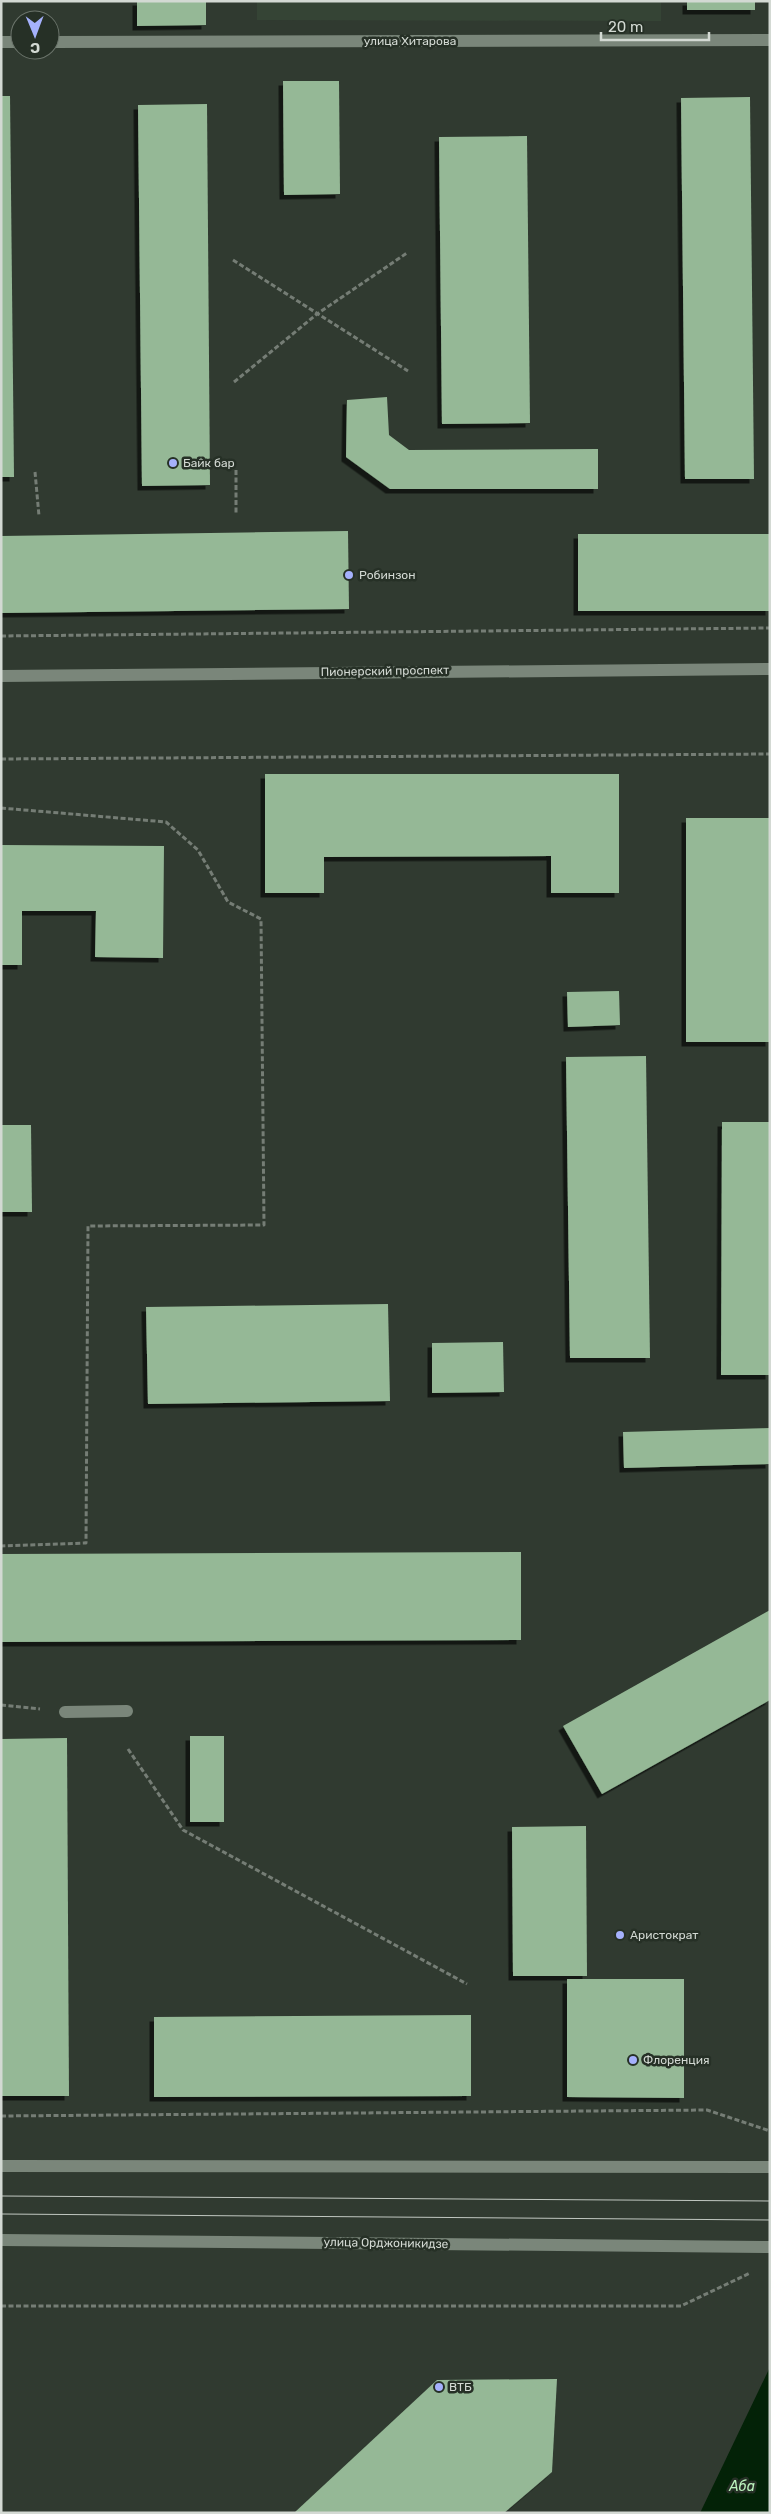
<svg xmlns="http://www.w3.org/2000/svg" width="771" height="2514" viewBox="0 0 771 2514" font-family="Rubik,sans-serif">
<defs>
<filter id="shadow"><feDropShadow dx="-4.5" dy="4.5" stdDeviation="0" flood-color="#0009"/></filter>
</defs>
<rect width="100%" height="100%" fill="#303a30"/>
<!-- built -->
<polygon fill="#354435" points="257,1 661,1 661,21 257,20"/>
<!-- water -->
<polygon fill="#032207" points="770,2367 770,2513 700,2513"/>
<!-- building -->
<g fill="#95b896" filter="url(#shadow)">
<polygon points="137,1 206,1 206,25 137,26"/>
<rect x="687" y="1" width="68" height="9"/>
<polygon points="283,81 339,81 340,194 284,195"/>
<polygon points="1,96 10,96 14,477 1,477"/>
<polygon points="750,97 754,479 685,479 681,98"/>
<polygon points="207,104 210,485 142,486 138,105"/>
<polygon points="527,136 530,423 442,424 439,137"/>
<polygon points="387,397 389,435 409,450 598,449 598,489 390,489 346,457 347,400"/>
<polygon points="348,531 349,609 1,613 1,536"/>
<rect x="578" y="534" width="192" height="77"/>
<polygon points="265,774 619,774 619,893 551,893 551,856 324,857 324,893 265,893"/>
<rect x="686" y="818" width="84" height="224"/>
<polygon points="1,845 164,846 163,958 95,957 96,911 22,911 22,965 1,965"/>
<polygon points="619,991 620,1025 568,1027 567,992"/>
<polygon points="646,1056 650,1358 570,1358 566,1057"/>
<polygon points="722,1122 770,1122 770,1375 721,1375"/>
<polygon points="1,1125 31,1125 32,1212 1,1212"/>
<polygon points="388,1304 390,1401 148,1404 146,1307"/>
<polygon points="503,1342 504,1392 432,1393 432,1343"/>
<polygon points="770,1428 770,1464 624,1468 623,1432"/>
<polygon points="521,1552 521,1640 1,1642 1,1554"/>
<polygon points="770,1610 770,1700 602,1794 563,1726"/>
<rect x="190" y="1736" width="34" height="86"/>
<polygon points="67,1738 69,2096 1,2096 1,1739"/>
<polygon points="586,1826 587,1976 513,1976 512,1827"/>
<polygon points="567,1979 684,1979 684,2098 567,2097"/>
<polygon points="471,2015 471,2096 154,2097 154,2017"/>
<polygon points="557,2379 552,2472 504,2513 294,2513 437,2380"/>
</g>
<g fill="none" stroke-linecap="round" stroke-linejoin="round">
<!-- path -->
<g stroke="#757d75" stroke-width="3" stroke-dasharray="5 2.5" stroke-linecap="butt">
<polyline points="233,260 408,371"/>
<polyline points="234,382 317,314 407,253"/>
<polyline points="236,470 236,514"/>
<polyline points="35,472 39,516"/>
<polyline points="1,636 770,628"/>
<polyline points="1,759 770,754"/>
<polyline points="1,808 166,822 198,850 228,902 261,919 264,1225 88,1226 86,1543 1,1546"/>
<polyline points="1,1705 40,1709"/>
<polyline points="128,1749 183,1830 467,1984"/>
<polyline points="1,2116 707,2110 770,2131"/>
<polyline points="1,2306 681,2306 750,2273"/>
</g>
<!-- service -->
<polyline stroke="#7a867a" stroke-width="12" points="65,1712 127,1711"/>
<!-- minor -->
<g stroke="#7a867a" stroke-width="12">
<polyline points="1,42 20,42"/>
<polyline points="50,42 770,40"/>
</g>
<!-- tertiary -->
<polyline stroke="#7a867a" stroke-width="12" points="1,676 770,669"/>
<!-- secondary -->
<g stroke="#7a867a" stroke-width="12">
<polyline points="1,2166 770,2167"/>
<polyline points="1,2240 770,2247"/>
</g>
<!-- tram -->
<g stroke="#c0c7c0" stroke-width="1">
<polyline points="1,2196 770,2201"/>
<polyline points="1,2214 770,2220"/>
</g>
</g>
<!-- markers -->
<g fill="#a5b1fc" stroke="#263026" stroke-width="2">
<circle cx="173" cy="463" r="5"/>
<circle cx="349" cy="575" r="5"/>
<circle cx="620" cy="1935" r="5"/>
<circle cx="633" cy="2060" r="5"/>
<circle cx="439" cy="2387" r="5"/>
</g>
<g text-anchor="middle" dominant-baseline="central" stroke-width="5" stroke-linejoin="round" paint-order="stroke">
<!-- street labels -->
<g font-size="12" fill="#d3d9d3" stroke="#263026">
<text x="410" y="41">улица Хитарова</text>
<text transform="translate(385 671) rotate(-1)">Пионерский проспект</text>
<text transform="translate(386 2243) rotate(1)">улица Орджоникидзе</text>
</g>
<!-- poi labels -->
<g font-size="12" fill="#d3d9d3" stroke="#263026" text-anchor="start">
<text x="183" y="463">Байк бар</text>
<text x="359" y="575">Робинзон</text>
<text x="630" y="1935">Аристократ</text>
<text x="643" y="2060">Флоренция</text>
<text x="449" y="2387">ВТБ</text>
</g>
<!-- water labels -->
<g font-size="14" font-style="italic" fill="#bdf4bf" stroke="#263026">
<text x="742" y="2486">Аба</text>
</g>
</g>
<!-- border -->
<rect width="771" height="2514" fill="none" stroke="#d3d9d3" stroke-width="5"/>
<!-- north arrow -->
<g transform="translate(35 35) rotate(179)"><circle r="24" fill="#263026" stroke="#6b746b"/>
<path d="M0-4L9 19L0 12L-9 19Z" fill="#a5b1fc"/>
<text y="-8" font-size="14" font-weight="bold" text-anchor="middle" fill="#d3d9d3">С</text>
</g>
<!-- scale -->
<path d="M601 32v8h108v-8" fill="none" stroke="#d3d9d3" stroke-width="2.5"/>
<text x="608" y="32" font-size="15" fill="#d3d9d3" stroke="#263026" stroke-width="4" paint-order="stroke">20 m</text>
</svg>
